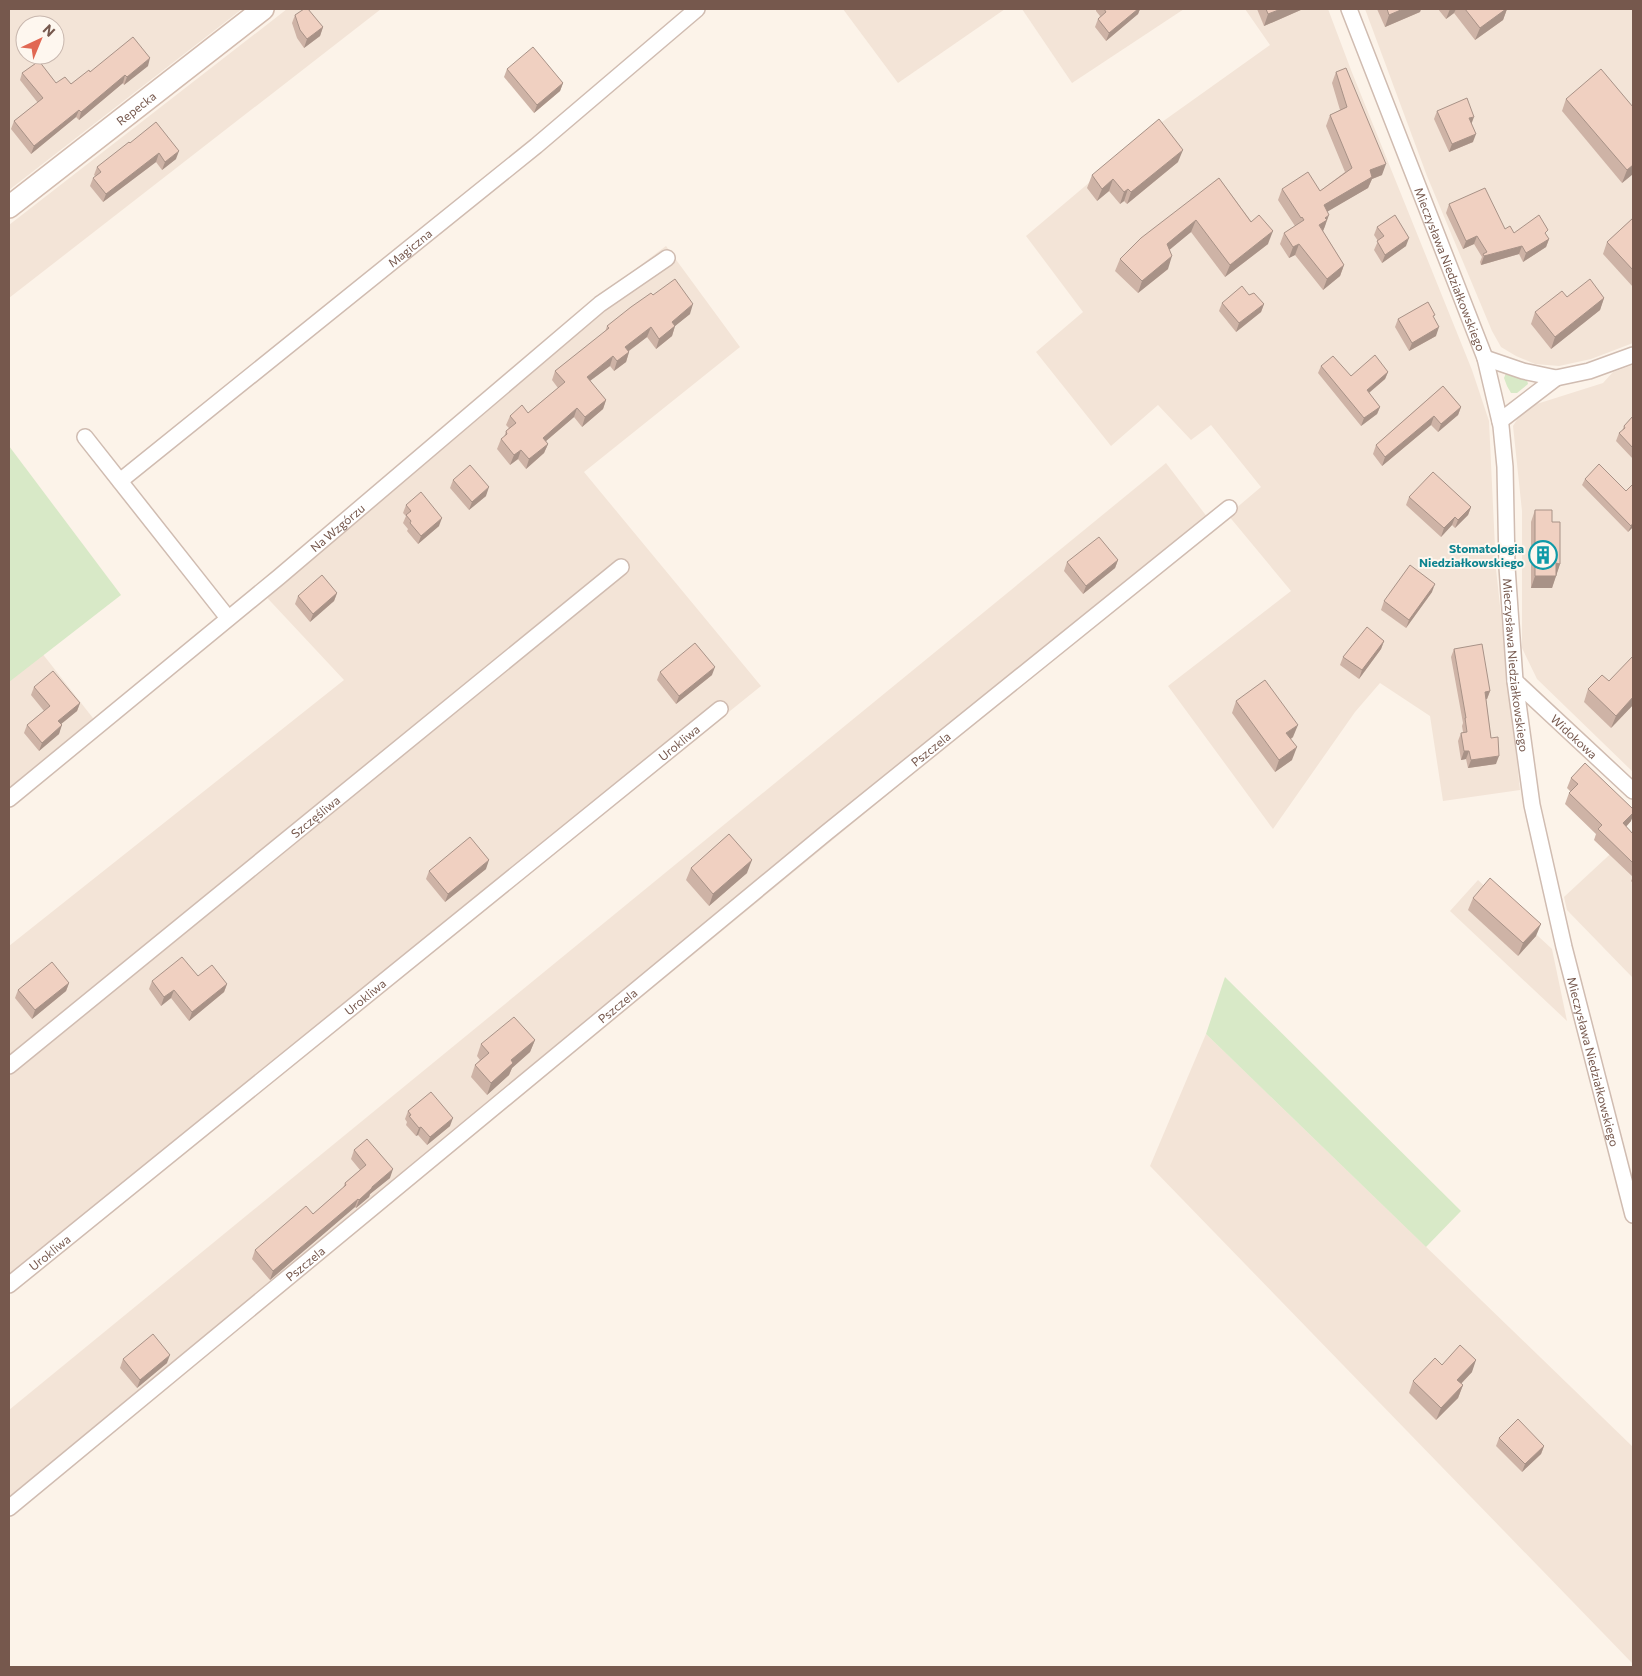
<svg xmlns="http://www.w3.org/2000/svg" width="1642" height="1676" viewBox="0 0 1642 1676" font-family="Commissioner,sans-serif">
<rect width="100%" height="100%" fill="#fcf3e9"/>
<!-- residential -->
<g fill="#f3e4d7" fill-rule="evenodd">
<path d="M9,9H242L9,190ZM25,25H55V55H25Z"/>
<polygon points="287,9 381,9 9,298 9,225"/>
<polygon points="843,9 1005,9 898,83"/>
<polygon points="1022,9 1184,9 1072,83"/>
<polygon points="1245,9 1328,9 1351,70 1472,370 1489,421 1496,569 1520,790 1443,801 1430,716 1380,683 1355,712 1273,829 1168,686 1291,591 1228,515 1261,487 1211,425 1191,440 1158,405 1111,446 1036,352 1083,312 1026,236 1155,127 1270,45"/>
<polygon points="1365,9 1633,9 1633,343 1591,359 1559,366 1535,364 1516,356 1501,347 1492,331 1427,176"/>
<polygon points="666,246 740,347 584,472 761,686 9,1293 9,946 344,680 258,588 601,295"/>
<polygon points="1633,365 1633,772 1537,679 1522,648 1522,511 1513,426 1524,408 1603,383 1613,372"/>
<polygon points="1166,463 1214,526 9,1518 9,1410"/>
<polygon points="16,620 96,722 9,792 9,627"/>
<polygon points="1633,833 1633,978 1567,910 1564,897"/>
<polygon points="1478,880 1552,949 1567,1021 1450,911"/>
<polygon points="1206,1034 1633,1447 1633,1664 1150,1166"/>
</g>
<!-- green -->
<g fill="#d8e9c7">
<polygon points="1506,373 1527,380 1528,384 1517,393 1511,393 1507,386 1504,378"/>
<polygon points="9,446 121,595 9,682"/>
<polygon points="1225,977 1461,1211 1426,1247 1206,1034"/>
</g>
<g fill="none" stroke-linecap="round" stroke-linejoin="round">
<defs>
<g id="street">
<path id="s1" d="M1349,9L1485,358L1501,426L1505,467L1507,567L1515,681L1532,805L1564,947L1633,1215"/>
<polyline points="1485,358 1523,371 1556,378 1589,371 1633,355"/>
<polyline points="1500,421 1556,378"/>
<polyline points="85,437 228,618"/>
<path id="s2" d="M120,481L536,146L697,9"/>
<path id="s3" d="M1515,681L1633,791"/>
<path id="s4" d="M9,799L279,577L600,304L667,258"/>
<path id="s5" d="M9,1066L621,567"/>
<path id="s6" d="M9,1285L720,709"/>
<path id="s7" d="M9,1508L826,833L1229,508"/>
</g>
<g id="secondary">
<path id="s8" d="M9,207L263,9"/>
</g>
</defs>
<!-- street casing -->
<use href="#street" stroke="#d0bcb1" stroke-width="18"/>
<!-- secondary casing -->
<use href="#secondary" stroke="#d3bcaf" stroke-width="24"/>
<!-- street -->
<use href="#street" stroke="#fff" stroke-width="15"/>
<!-- secondary -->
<use href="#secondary" stroke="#fff" stroke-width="21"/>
</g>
<!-- wall -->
<g fill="#ceb3a6">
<polygon points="1096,9 1140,9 1138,14 1106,41 1095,27 1098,19 1100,16 1096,11"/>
<polygon points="1257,9 1303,9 1264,26"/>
<polygon points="1377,9 1421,9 1420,12 1385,27"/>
<polygon points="1438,9 1507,9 1503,20 1475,40 1454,13 1446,19"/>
<polygon points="295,15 323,27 320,36 304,48 297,38 292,23"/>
<polygon points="148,66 124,85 123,83 79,120 76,117 31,154 11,129 14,121 38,103 20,80 22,73 56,83 71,84 90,72"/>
<polygon points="507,69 563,83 560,91 534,113 504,77"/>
<polygon points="1336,72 1382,175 1372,179 1368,188 1327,211 1325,226 1323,231 1344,265 1340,276 1323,290 1295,255 1289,258 1280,244 1284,233 1295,226 1278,200 1282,189 1320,191 1345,172 1326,126 1330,115 1340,110 1332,83"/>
<polygon points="1566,99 1633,107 1633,174 1622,183 1562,111"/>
<polygon points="1437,111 1472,124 1473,142 1449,152 1434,119"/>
<polygon points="130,143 176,159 162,170 156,162 103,202 90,186 93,178 95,176 94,175 97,167"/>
<polygon points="1178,162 1127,204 1124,201 1120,204 1109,191 1097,201 1087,188 1092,175"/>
<polygon points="1219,178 1268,244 1225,277 1191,232 1169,250 1168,269 1138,293 1115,271 1120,259"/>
<polygon points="1449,204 1514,233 1546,235 1549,239 1546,247 1523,262 1519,254 1481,265 1480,262 1482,257 1474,244 1463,249 1446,213"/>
<polygon points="1633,218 1633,287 1603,254 1607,242"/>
<polygon points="1377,227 1406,246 1382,263 1374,250 1378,241 1374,235"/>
<polygon points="653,295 690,314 675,326 672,336 656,349 647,337 629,351 629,352 626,362 614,371 610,366 590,381 606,400 603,409 582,427 574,417 546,441 548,444 544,453 526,469 518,459 510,465 497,449 501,439 504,437 506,431 509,428 506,425 510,416 528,413 558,388 552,380 555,371 605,332 607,326"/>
<polygon points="1249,295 1264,304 1261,312 1236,332 1219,311 1222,303"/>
<polygon points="1567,297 1604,298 1600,310 1551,349 1531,324 1535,312"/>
<polygon points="1398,319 1434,319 1436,336 1409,351 1395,327"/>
<polygon points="1321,366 1351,376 1388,372 1385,379 1369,393 1380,407 1377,414 1361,426 1318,373"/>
<polygon points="1443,386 1461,407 1458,415 1438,432 1431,425 1382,466 1373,454 1376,445"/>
<polygon points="1633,416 1633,459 1616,441 1619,433 1622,431 1624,426"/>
<polygon points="1585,479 1626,491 1633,484 1633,527 1628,532 1582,485"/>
<polygon points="453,480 486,496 469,510 450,488"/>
<polygon points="1409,497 1471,507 1468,515 1455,528 1452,525 1441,537 1406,505"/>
<polygon points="406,505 439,526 418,544 407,531 408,529 403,523 406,516 403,513"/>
<polygon points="1535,510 1552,522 1560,564 1552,588 1531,588 1531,522"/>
<polygon points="1118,560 1115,568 1083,594 1064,571 1067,562"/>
<polygon points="1432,592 1406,628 1381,610 1384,601"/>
<polygon points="337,593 334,601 310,622 295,604 298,596"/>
<polygon points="1384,641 1381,649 1359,679 1340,665 1343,657"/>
<polygon points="1454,649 1490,691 1487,699 1486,699 1491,738 1496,764 1468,768 1466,759 1461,760 1458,741 1461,733 1463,732 1462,726 1463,723 1451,657"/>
<polygon points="660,672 712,675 676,704 657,680"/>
<polygon points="34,687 80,703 77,711 61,724 59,734 39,751 24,733 27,725 44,711 31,695"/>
<polygon points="1588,689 1633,705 1611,728 1584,702"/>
<polygon points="1236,701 1293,737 1291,739 1292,760 1275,772 1232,713"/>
<polygon points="1571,778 1631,821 1626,827 1633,834 1633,883 1631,881 1633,877 1594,840 1596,834 1565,804 1569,793 1571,792 1567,788"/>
<polygon points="691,868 747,873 709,906 686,880"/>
<polygon points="486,869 445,902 426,879 429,871"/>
<polygon points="1473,898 1536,936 1518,956 1468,910"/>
<polygon points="198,976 227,984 224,992 189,1021 171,998 161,1006 149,989 152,981"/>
<polygon points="69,983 66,991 32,1019 15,998 18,990"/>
<polygon points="535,1040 530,1052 512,1068 509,1075 487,1095 471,1077 475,1065 480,1060 477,1056 481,1044"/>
<polygon points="408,1111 450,1126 427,1145 418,1135 416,1136 406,1125 407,1122 405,1119"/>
<polygon points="354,1150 390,1178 370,1194 369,1197 356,1208 355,1207 270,1280 252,1259 255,1250 313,1214 343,1188 345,1183 360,1170 351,1159"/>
<polygon points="123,1359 167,1363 137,1388 120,1368"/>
<polygon points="1442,1365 1472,1372 1461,1384 1463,1385 1458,1398 1436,1420 1409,1393 1413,1381"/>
<polygon points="1499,1438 1544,1446 1541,1454 1522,1472 1496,1446"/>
</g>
<!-- shaded-wall -->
<g fill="#a89287">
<polygon points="1138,9 1140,9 1138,14 1106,41 1109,33"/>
<polygon points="1281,9 1303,9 1264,26 1268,14"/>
<polygon points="1403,9 1421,9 1420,12 1385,27 1389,15"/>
<polygon points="1450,9 1456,9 1454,13 1446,19"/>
<polygon points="1506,9 1507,9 1503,20 1475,40 1480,28"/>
<polygon points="323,27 320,36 304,48 307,39"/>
<polygon points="150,58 148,66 124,85 127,77"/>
<polygon points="125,75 123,83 79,120 81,112"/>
<polygon points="563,83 560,91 534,113 537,105"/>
<polygon points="79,110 76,117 31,154 34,146"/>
<polygon points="1474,117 1471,125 1469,118"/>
<polygon points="1476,134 1473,142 1449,152 1452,144"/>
<polygon points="1183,150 1178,162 1127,204 1131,192"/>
<polygon points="179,151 176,159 162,170 165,162"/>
<polygon points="159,153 156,162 103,202 106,194"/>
<polygon points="1386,164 1382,175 1372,179 1368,188 1320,216 1324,205 1370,170"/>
<polygon points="1633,165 1633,174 1622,183 1627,170"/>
<polygon points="1113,179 1109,191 1097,201 1102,189"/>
<polygon points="1128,189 1124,201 1120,204 1124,192"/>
<polygon points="1329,215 1325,226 1323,231 1319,225 1325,218"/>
<polygon points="1196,220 1191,232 1162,256 1167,244"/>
<polygon points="1273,231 1268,244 1225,277 1230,265"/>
<polygon points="1477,236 1474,244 1463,249 1466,241"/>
<polygon points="1409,238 1406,246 1382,263 1385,255"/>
<polygon points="1549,239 1546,247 1523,262 1526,253"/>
<polygon points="1299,244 1295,255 1289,258 1293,247"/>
<polygon points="1522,246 1519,254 1481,265 1484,256"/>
<polygon points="1172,256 1168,269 1138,293 1142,281"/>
<polygon points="1344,265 1340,276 1323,290 1327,279"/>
<polygon points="1604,298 1600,310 1551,349 1555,337"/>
<polygon points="693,304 690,314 675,326 672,336 656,349 659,339 672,322"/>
<polygon points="1264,304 1261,312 1236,332 1239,323"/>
<polygon points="651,327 647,337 622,356 625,347"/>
<polygon points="1439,327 1436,336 1409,351 1412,343"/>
<polygon points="629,352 626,362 614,371 617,361"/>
<polygon points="613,356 610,366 583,386 587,377"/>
<polygon points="1388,372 1385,379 1364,397 1367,390"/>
<polygon points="606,400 603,409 582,427 585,417"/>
<polygon points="1380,407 1377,414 1361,426 1364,418"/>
<polygon points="1461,407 1458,415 1438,432 1441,424"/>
<polygon points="577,408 574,417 539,447 543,438"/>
<polygon points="1434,416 1431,425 1382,466 1385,457"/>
<polygon points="548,444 544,453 526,469 529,459"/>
<polygon points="521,450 518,459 510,465 514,455"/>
<polygon points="489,487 486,496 469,510 472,502"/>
<polygon points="1471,507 1468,515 1455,528 1458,520"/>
<polygon points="1455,517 1452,525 1441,537 1444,528"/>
<polygon points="442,518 439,526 418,544 421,536"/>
<polygon points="1633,523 1633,527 1628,532 1631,526"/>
<polygon points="1118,560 1115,568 1083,594 1086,586"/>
<polygon points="1556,563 1560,564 1552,588 1531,588 1535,576"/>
<polygon points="1435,584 1432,592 1406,628 1409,620"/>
<polygon points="337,593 334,601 310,622 313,614"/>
<polygon points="1384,641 1381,649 1359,679 1362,670"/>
<polygon points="715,667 712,675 676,704 679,696"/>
<polygon points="1490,691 1487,699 1482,700 1485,692"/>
<polygon points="1633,697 1633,705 1611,728 1616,716"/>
<polygon points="80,703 77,711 55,729 58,721"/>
<polygon points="62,725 59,734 39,751 42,743"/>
<polygon points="1298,725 1293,737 1282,745 1286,733"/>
<polygon points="1297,747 1292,760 1275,772 1279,760"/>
<polygon points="1464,751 1469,751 1466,759 1461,760"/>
<polygon points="1499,756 1496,764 1468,768 1471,760"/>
<polygon points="1633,813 1633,816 1631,821 1619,834 1623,823"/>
<polygon points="489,860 486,869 445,902 448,894"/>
<polygon points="752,860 747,873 709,906 713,894"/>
<polygon points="1541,924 1536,936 1518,956 1523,943"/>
<polygon points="69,983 66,991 32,1019 35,1010"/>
<polygon points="227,984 224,992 189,1021 192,1012"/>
<polygon points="174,990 171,998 161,1006 164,997"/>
<polygon points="535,1040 530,1052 512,1068 509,1075 487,1095 491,1083 511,1060"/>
<polygon points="453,1118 450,1126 427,1145 430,1137"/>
<polygon points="421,1127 418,1135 416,1136 419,1128"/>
<polygon points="393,1169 390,1178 370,1194 369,1197 356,1208 359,1200 372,1187"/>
<polygon points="358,1199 355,1207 270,1280 273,1271"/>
<polygon points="170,1355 167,1363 137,1388 140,1380"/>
<polygon points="1476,1360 1472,1372 1453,1392 1457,1380"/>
<polygon points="1463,1385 1458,1398 1436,1420 1441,1408"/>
<polygon points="1544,1446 1541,1454 1522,1472 1525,1464"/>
</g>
<!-- building -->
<g fill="#f0d0c1" stroke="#a89287">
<polygon points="304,9 308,9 323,27 307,39 300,30 295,15"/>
<polygon points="1104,9 1138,9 1109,33 1098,19 1106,12"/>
<polygon points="1266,9 1281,9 1268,14"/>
<polygon points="1387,9 1403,9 1389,15"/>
<polygon points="1465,9 1506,9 1480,28"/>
<polygon points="133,37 150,58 127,77 125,75 81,112 79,110 34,146 14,121 43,98 22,73 39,61 56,83 65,77 71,84 89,70 90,72"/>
<polygon points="533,47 563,83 537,105 507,69"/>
<polygon points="1346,68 1386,164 1370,170 1372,177 1324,205 1329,215 1325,218 1327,220 1319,225 1344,265 1327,279 1299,244 1293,247 1284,233 1304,220 1302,217 1301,218 1282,189 1308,172 1320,191 1352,168 1330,115 1347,107 1336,72"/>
<polygon points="1601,69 1633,107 1633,165 1627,170 1566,99"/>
<polygon points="1467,98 1474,117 1469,118 1476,134 1452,144 1437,111"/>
<polygon points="1159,119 1183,150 1131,192 1128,189 1124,192 1113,179 1102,189 1092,175"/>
<polygon points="156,122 179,151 165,162 159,153 106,194 93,178 101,172 97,167 129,142 130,143"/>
<polygon points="1219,178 1251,222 1259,215 1273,231 1230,265 1196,220 1167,244 1172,256 1142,281 1120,259 1141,238"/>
<polygon points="1485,188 1505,229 1510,226 1514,233 1539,215 1548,230 1545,233 1549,239 1526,253 1522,246 1484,256 1483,254 1487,252 1477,236 1466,241 1449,204"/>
<polygon points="1395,215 1409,238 1385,255 1377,241 1384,236 1377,227"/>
<polygon points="1633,218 1633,270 1607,242"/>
<polygon points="675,279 693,304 672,322 675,326 659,339 651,327 625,347 629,352 617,361 613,356 587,377 606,400 585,417 577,408 543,438 548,444 529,459 521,450 514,455 501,439 507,434 506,431 516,423 510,416 522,405 528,413 565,382 555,371 609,328 607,326 631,307 651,293 653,295"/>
<polygon points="1590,279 1604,298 1555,337 1535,312 1562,291 1567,297"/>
<polygon points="1242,286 1249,295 1254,293 1264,304 1239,323 1222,303"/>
<polygon points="1428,302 1435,315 1433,316 1439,327 1412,343 1398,319"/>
<polygon points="1375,355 1388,372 1367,390 1380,407 1364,418 1321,366 1333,356 1351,376"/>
<polygon points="1443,386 1461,407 1441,424 1434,416 1385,457 1376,445"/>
<polygon points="1633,416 1633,448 1619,433 1625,428 1624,426"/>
<polygon points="1599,464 1626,491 1633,484 1633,523 1631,526 1585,479"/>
<polygon points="470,465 489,487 472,502 453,480"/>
<polygon points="1433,472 1471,507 1458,520 1455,517 1444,528 1409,497"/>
<polygon points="421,492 442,518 421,536 410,523 411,521 406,515 411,511 406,505"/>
<polygon points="1535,510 1552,510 1552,522 1560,522 1560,564 1556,563 1556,576 1535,576"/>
<polygon points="1099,537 1118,560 1086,586 1067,562"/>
<polygon points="1410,565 1435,584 1409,620 1384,601"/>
<polygon points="322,575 337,593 313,614 298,596"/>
<polygon points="1367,627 1384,641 1362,670 1343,657"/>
<polygon points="695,643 715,667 679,696 660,672"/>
<polygon points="1482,644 1490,691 1485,692 1491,738 1498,737 1499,756 1471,760 1469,751 1464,751 1461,733 1467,732 1465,718 1466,718 1454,649"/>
<polygon points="1633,656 1633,697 1616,716 1588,689 1602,675 1609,681"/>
<polygon points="53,671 80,703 58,721 62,725 42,743 27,725 50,706 34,687"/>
<polygon points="1265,680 1298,725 1286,733 1297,747 1279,760 1236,701"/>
<polygon points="1585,763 1633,809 1633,813 1623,823 1633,834 1633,863 1598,829 1602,825 1569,793 1578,784 1571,778"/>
<polygon points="729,834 752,860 713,894 691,868"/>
<polygon points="470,837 489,860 448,894 429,871"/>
<polygon points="1490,878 1541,924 1523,943 1473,898"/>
<polygon points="182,957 198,976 212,965 227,984 192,1012 174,990 164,997 152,981"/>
<polygon points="52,962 69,983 35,1010 18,990"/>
<polygon points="514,1017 535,1040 511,1060 513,1063 491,1083 475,1065 489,1053 481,1044"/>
<polygon points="431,1092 453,1118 430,1137 421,1127 419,1128 409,1116 411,1115 408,1111"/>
<polygon points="367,1139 393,1169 372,1187 372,1188 359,1200 358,1199 273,1271 255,1250 306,1206 313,1214 346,1185 345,1183 366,1165 354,1150"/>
<polygon points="153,1334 170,1355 140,1380 123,1359"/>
<polygon points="1460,1345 1476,1360 1457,1380 1463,1385 1441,1408 1413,1381 1435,1358 1442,1365"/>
<polygon points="1518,1419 1544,1446 1525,1464 1499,1438"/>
</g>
<!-- icons -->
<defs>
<symbol id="building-ring" viewBox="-11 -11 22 22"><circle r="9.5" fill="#fef7ef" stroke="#0f9aa8" stroke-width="1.5"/><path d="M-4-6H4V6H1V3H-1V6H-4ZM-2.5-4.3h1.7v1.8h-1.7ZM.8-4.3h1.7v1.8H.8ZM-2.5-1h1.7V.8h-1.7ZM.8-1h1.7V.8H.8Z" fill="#0f9aa8"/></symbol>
</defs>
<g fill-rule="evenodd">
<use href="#building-ring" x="1527" y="539" width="32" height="32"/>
</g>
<g text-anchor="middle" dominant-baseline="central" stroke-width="4" stroke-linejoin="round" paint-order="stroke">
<!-- street labels -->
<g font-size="12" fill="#76584d" stroke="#fef7ef">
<text stroke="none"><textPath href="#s8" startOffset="161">Repecka</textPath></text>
<text stroke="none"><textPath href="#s2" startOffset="372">Magiczna</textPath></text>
<text stroke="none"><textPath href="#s1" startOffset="279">Mieczysława Niedziałkowskiego</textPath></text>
<text stroke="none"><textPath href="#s4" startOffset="426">Na Wzgórzu</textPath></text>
<text stroke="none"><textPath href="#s1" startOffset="684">Mieczysława Niedziałkowskiego</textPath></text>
<text stroke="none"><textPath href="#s3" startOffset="81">Widokowa</textPath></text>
<text stroke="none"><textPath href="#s6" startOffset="862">Urokliwa</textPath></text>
<text stroke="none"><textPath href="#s7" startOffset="1194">Pszczela</textPath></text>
<text stroke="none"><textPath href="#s5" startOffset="395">Szczęśliwa</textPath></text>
<text stroke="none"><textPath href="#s6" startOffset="458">Urokliwa</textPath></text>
<text stroke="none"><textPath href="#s7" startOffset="789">Pszczela</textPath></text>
<text stroke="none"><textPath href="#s1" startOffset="1089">Mieczysława Niedziałkowskiego</textPath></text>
<text stroke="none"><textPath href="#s6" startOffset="52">Urokliwa</textPath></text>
<text stroke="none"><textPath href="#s7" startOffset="384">Pszczela</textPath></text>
</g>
<!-- culture labels -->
<g font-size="12" font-weight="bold" fill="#0d838f" stroke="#fef7ef" text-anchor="end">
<text x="1524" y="548">Stomatologia<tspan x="1524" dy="14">Niedziałkowskiego</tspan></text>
</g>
</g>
<!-- border -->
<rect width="1642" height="1676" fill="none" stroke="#76584d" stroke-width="20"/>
<!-- north arrow -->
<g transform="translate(40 40) rotate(44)"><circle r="24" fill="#fef7ef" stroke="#c8b7ae"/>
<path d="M0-4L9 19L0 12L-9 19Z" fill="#e16853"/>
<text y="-8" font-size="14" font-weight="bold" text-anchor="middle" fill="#76584d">N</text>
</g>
</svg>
